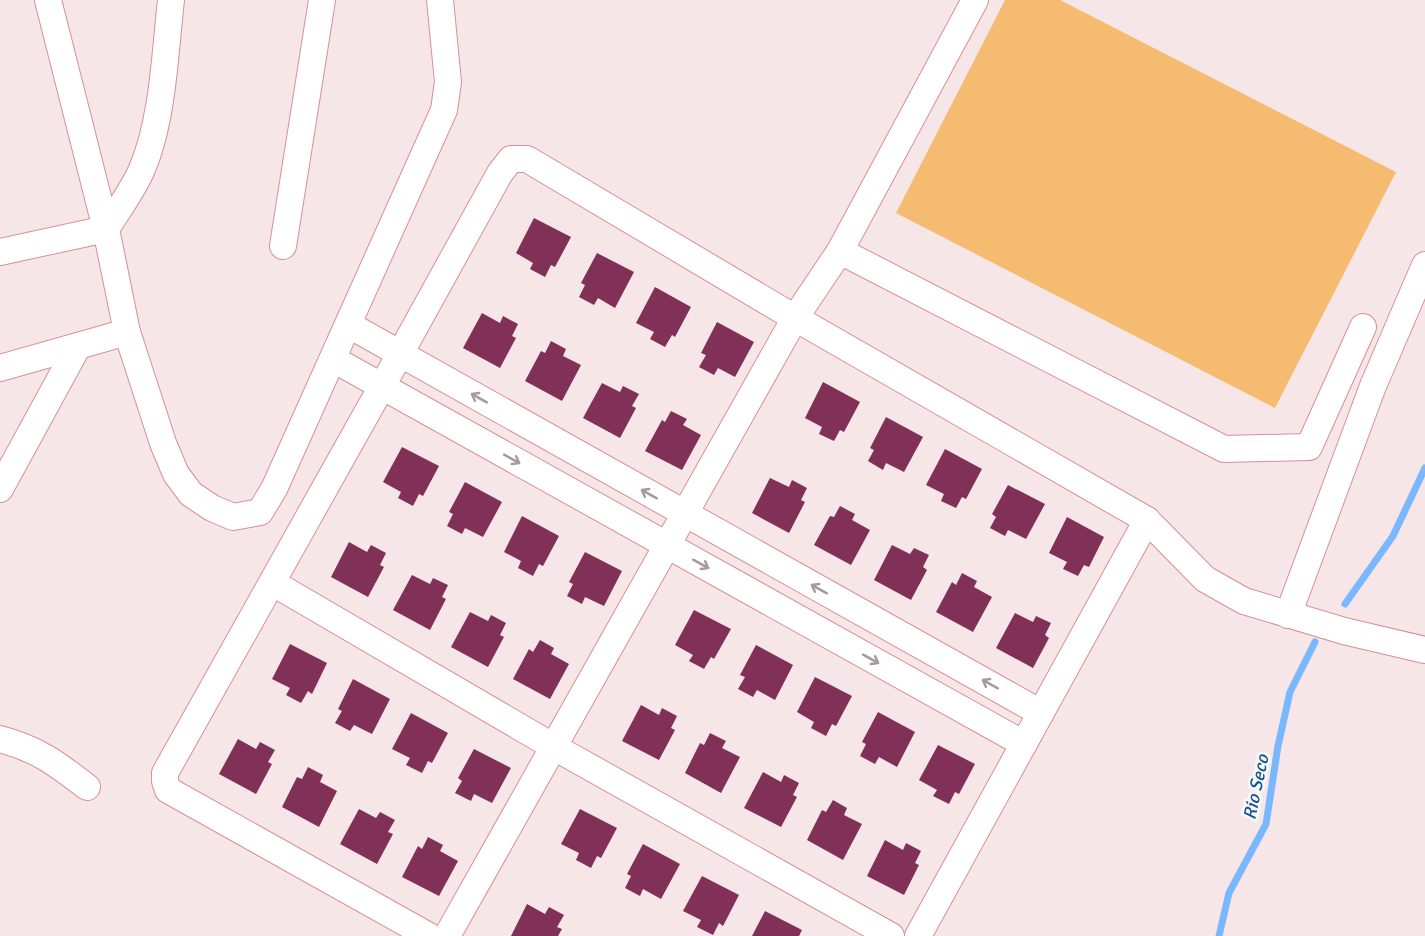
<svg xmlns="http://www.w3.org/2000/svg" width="1425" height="936" viewBox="0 0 1425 936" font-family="Signika,sans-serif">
<rect width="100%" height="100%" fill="#f6e6e7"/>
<!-- green -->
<polygon fill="#f5bb71" points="1005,0 1060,0 1396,172 1275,408 896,213"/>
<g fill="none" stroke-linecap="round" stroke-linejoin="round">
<!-- stream -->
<g stroke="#79b8fe" stroke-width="7">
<polyline points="1345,604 1393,536 1425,468"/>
<polyline points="1219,936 1229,893 1266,824 1278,746 1290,692 1315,642"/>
</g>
</g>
<!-- building -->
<g fill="#813058">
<polygon points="534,218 571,237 555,267 551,265 545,277 530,269 533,263 516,253"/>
<polygon points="597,253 634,272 615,308 598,298 594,305 579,297 585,285 581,283"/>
<polygon points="655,287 691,307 675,337 672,335 665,347 650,339 654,332 636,323"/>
<polygon points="482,313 500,323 503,316 518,324 512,336 516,338 500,368 463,348"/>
<polygon points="717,322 754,342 735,377 718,368 714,375 699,367 706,355 701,353"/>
<polygon points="551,341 566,349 563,356 581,365 562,401 525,381 541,351 545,353"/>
<polygon points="823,382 860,402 844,432 840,430 834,441 819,434 822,427 805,418"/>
<polygon points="602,383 620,392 623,386 639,394 632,406 636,408 620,438 583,418"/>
<polygon points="671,411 687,419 683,425 701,435 682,470 645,451 662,420 665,422"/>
<polygon points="886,417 923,437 904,472 886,463 883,470 868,461 874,450 870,448"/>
<polygon points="402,447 439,466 423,496 419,494 413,506 398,498 401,492 383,482"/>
<polygon points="945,449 982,469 966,499 962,497 956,508 941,501 944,494 926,485"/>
<polygon points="770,478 789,487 792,480 807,488 801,500 805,502 789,533 752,513"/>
<polygon points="465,482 502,502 483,537 465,528 462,534 447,526 453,514 449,512"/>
<polygon points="1008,485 1045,504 1026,539 1008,530 1005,536 990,528 996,517 992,514"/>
<polygon points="840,506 855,514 852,520 870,530 851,565 814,545 830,516 834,517"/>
<polygon points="522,516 559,536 543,566 539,564 533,576 518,568 521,561 504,552"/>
<polygon points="1067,517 1104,537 1089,567 1084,565 1078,576 1063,569 1067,562 1049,553"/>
<polygon points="349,542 367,552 371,545 386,553 380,565 384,567 368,597 331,577"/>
<polygon points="892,545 910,554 914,548 929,555 923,567 927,570 911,600 874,580"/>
<polygon points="585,552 622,571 604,606 585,597 582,604 567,596 573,584 569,582"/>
<polygon points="962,573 977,581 974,587 992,597 973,632 936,612 952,582 956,585"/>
<polygon points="412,575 430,584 433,578 448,585 442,597 446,599 430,630 393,610"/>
<polygon points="694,610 731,629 714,659 711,657 704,669 689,661 693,655 675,645"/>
<polygon points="470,612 488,621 491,615 506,623 500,635 504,637 488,667 451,647"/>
<polygon points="1015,613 1033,622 1036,616 1051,623 1045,635 1049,638 1033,668 996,648"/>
<polygon points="540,640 554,648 551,654 569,664 550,699 513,679 529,649 533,652"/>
<polygon points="290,644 327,663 312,694 308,691 301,703 286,695 290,688 272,679"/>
<polygon points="756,645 793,665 775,700 757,690 753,697 738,689 745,677 740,675"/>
<polygon points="815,677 852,696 836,726 832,724 826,736 811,728 814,722 797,712"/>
<polygon points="353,679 390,699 372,734 354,725 350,731 335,723 342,711 338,709"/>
<polygon points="641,705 659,715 662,708 677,716 671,728 675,730 659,760 622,741"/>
<polygon points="878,712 915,732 897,767 879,757 875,764 860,756 866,744 862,742"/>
<polygon points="411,713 448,733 432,763 428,761 422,773 406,765 410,758 392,749"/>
<polygon points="710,733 726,741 722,748 740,757 721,793 685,773 700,743 704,745"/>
<polygon points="238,739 256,749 260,742 275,750 268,762 272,764 256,794 219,774"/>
<polygon points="938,745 975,764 959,794 955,792 949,804 933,796 937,790 919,780"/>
<polygon points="474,749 511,768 492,803 474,794 471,801 455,793 462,781 458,778"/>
<polygon points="308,767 323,775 320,782 337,791 319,827 282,807 297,777 302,779"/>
<polygon points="763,772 781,782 784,775 799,783 793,795 797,797 781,827 744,808"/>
<polygon points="833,800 847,808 844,815 862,824 843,860 807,840 822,810 826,812"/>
<polygon points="359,809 376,818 380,812 395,820 388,832 393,834 377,864 340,844"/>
<polygon points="580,809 617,828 601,858 597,856 591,868 576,860 579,853 561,844"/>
<polygon points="428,837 443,845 440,851 458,861 439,896 402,877 418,846 422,849"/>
<polygon points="885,840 903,850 906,843 921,851 915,863 919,865 904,895 867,876"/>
<polygon points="643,844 680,864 661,899 643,889 640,896 625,888 631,876 627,874"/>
<polygon points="702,876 739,895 723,926 719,923 713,935 697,927 701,920 683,911"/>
<polygon points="527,904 545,914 549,907 564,915 557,927 562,929 558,936 511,936"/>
<polygon points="765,911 802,930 799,936 752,936"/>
</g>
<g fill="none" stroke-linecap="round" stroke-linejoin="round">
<defs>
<g id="street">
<polyline points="48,0 106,229 127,332 163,443 176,474 191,494 212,508 233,517 260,512 274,489 444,110 448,82 440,0"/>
<polyline points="283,246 322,0"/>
<polyline points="840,251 1224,449 1309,447 1363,327"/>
<path d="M0,252L106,229C118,210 133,190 142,169C163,120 165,53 171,0"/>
<polyline points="349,325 1041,713"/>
<polyline points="333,359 1024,744"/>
<polyline points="0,368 127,332"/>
<polyline points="0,489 78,346"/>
<polyline points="273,583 554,747 891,936"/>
<polyline points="1288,615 1373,386 1425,265"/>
<path d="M0,739C38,749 57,764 87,787"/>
<polyline points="429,936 168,790 165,781 165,773 400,354 500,173 511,159 527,159 795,318 1147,520 1205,579 1244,601 1344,631 1425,650"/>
<polyline points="447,936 795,318 840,251 975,0"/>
<polyline points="918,936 1147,520"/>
</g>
</defs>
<!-- street casing -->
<use href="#street" stroke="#d88f97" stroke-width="28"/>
<!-- street -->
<use href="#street" stroke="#fff" stroke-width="26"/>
</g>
<!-- one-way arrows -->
<defs><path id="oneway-shaft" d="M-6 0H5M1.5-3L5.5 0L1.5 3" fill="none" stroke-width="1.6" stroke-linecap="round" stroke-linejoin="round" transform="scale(1.5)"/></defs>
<g stroke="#a6999b">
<use href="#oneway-shaft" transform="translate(479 398) rotate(-151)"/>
<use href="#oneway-shaft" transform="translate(512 459) rotate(29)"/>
<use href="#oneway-shaft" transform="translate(649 494) rotate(-151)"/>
<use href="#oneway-shaft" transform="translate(701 564) rotate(29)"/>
<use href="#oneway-shaft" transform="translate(819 589) rotate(-151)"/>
<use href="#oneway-shaft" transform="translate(871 659) rotate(29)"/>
<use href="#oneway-shaft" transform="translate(990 684) rotate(-151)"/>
</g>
<g text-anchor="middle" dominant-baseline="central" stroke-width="6" stroke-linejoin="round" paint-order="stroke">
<!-- water labels -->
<g font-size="18" font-style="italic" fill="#125392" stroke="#f7f7f7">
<text transform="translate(1256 787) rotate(-78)">Rio Seco</text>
</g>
</g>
</svg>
